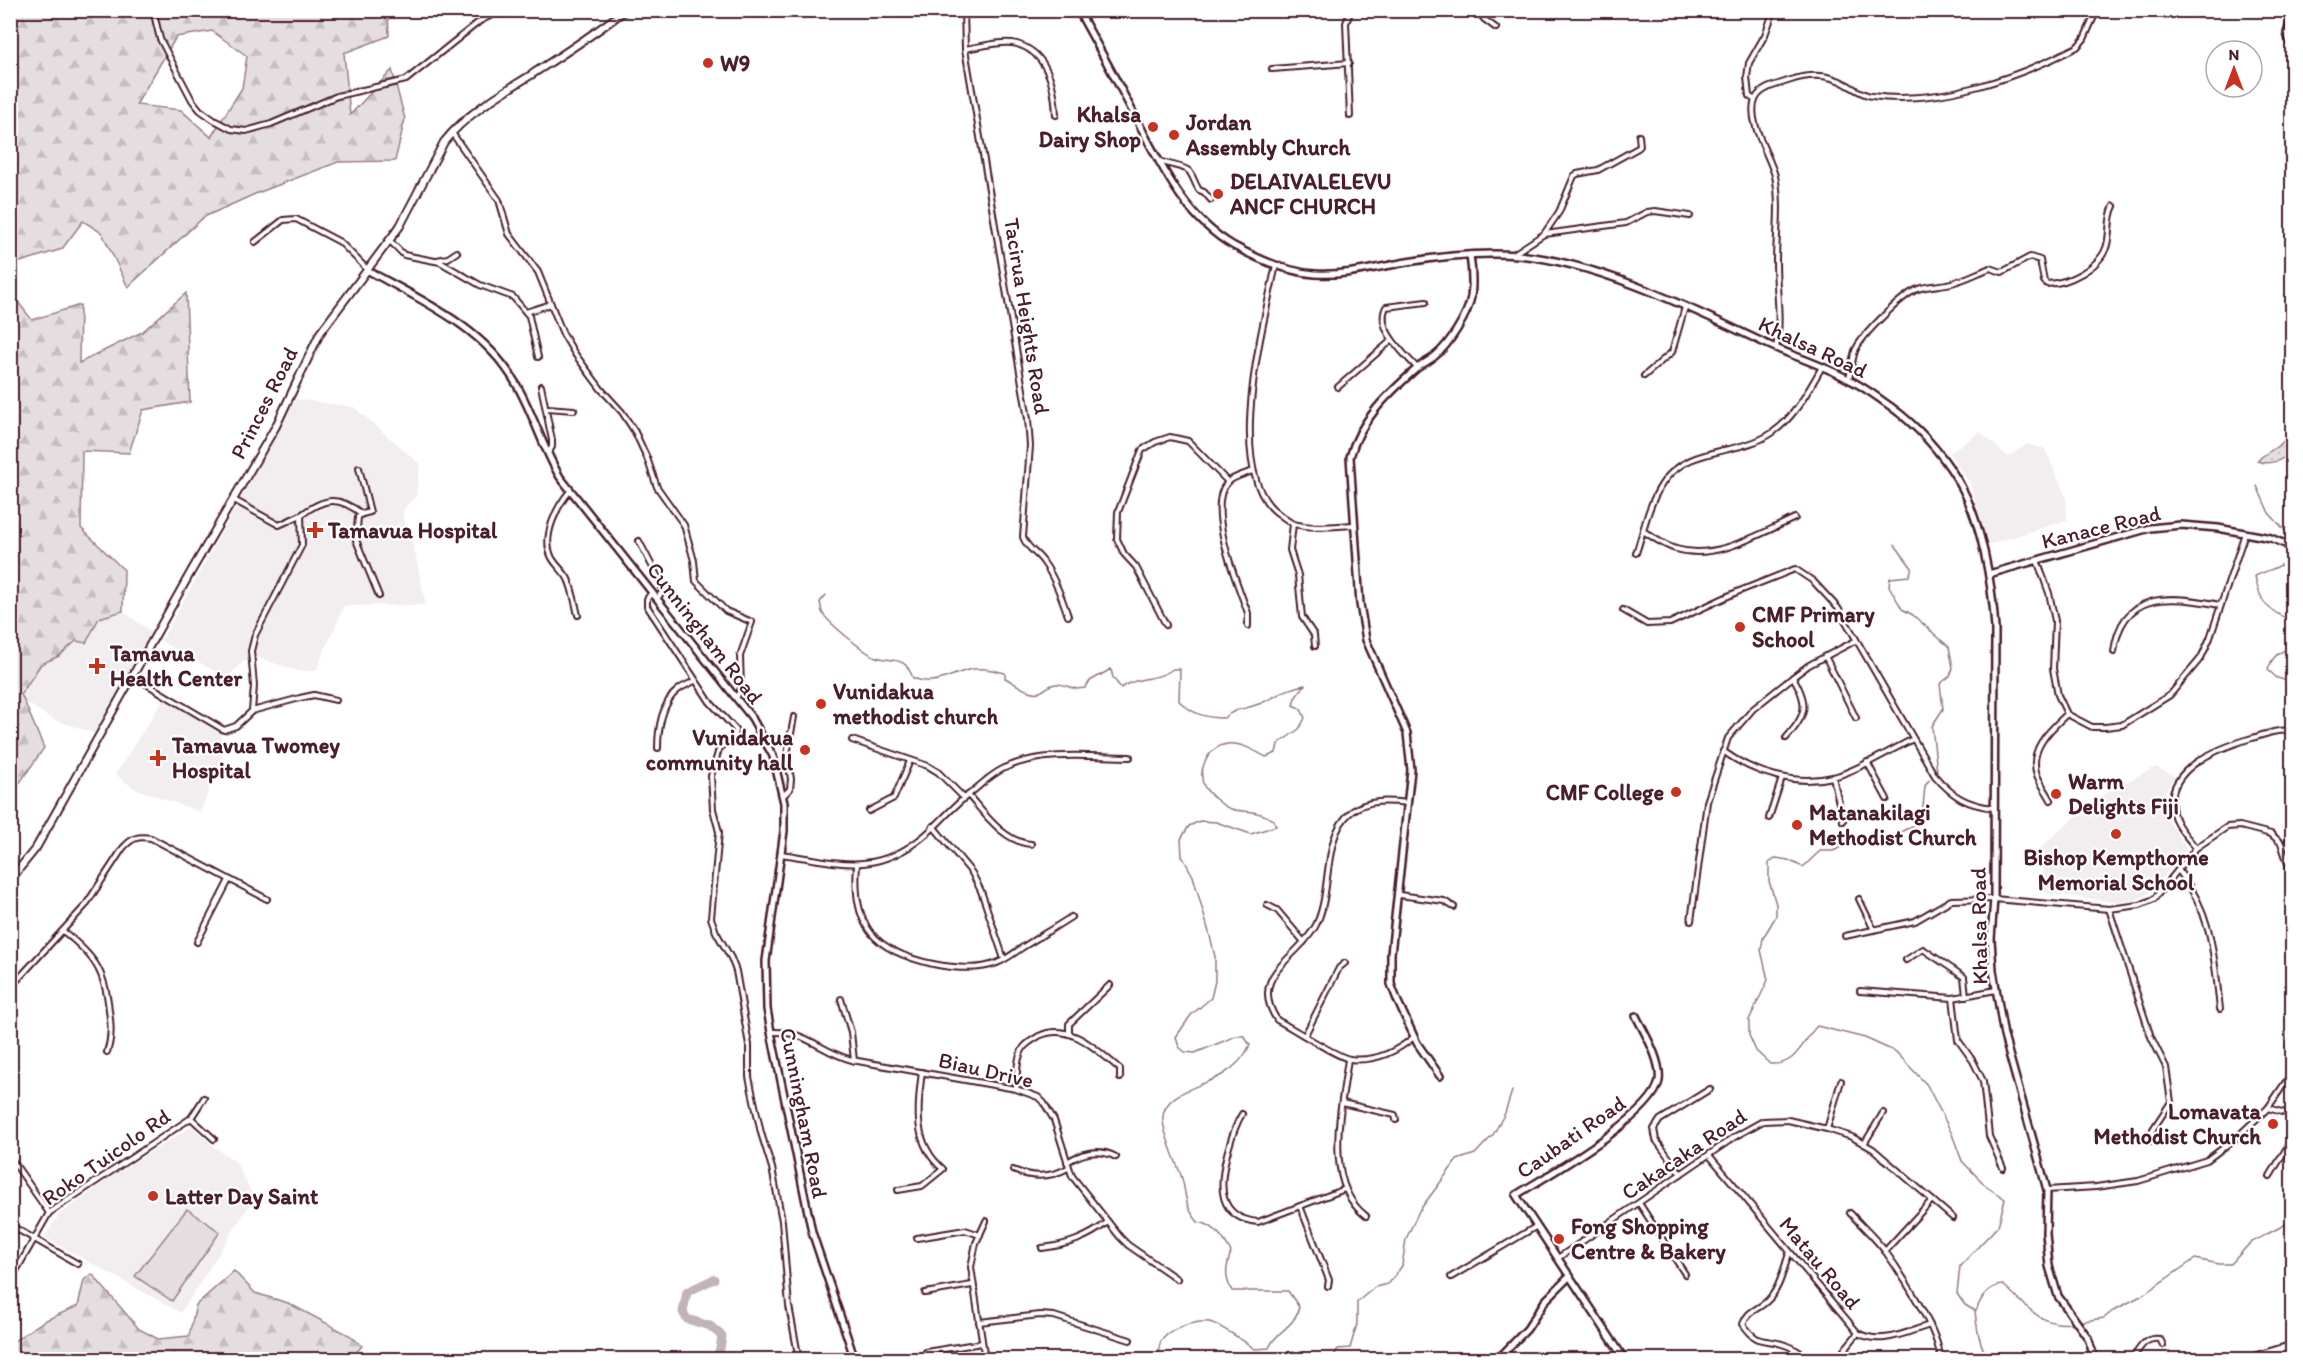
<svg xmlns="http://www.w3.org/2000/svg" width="2303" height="1370" viewBox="0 0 2303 1370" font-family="Itim,sans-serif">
<defs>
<pattern id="grass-dots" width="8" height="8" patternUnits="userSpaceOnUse" patternTransform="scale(1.5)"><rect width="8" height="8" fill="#e5dee0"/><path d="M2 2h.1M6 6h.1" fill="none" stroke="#c6bec0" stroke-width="1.8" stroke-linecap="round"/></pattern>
<pattern id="forest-firs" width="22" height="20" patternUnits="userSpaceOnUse" patternTransform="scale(1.5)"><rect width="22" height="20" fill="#e5dee0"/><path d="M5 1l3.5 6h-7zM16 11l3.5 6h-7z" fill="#c6bec0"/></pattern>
</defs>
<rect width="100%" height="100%" fill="#fff"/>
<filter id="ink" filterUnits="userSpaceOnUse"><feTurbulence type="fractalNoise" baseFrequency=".0167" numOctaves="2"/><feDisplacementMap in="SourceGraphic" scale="12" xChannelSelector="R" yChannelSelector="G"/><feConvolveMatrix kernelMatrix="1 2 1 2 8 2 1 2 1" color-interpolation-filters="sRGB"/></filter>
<g filter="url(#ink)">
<!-- built -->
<g fill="#f2eeef">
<polygon points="296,399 354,407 420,464 416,497 405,507 402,516 413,544 426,605 344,606 316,671 297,671 250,655 227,678 161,641"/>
<polygon points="1980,432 2008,457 2027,444 2045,449 2066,497 2067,520 1989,545 1971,485 1949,453"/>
<polygon points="123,611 151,632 94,733 52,719 24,701 21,694 41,664 59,656 76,641 86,643 99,618"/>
<polygon points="164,699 220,730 223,756 200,812 136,789 121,779 116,773"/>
<polygon points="2155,767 2175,776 2165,792 2167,819 2187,849 2150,893 2133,901 2106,901 2045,893 2040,848 2096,799"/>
<polygon points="192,1126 213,1146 236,1162 254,1198 181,1313 44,1237 59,1215 117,1173"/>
</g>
<!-- grass -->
<path fill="url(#grass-dots)" stroke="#987e86" stroke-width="1.5" d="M2292,424V452C2282,460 2271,466 2257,461C2274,445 2286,448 2292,424Z"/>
<!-- forest -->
<g fill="url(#forest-firs)" stroke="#987e86" stroke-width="1.5" fill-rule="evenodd">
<path d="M11,11H388L389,36L344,53L350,115L392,70L405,119L395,161L338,162L255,194L204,217L128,287L102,233L83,221L62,249L11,265ZM212,31L247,56L242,88L211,137L181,110L136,105L176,37Z"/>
<polygon points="11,293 32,320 80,305 79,363 142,332 186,293 190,402 143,410 129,453 82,451 81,528 124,570 123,611 99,618 86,643 76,641 59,656 41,664 21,694 44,748 16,788 11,804"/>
<polygon points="234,1271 255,1293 288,1303 351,1336 362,1346 349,1360 11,1359 11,1343 44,1321 78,1306 84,1280 92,1274 139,1329 158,1339 189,1336 196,1305"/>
</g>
<!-- garden -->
<polygon fill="#e5dee0" stroke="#987e86" stroke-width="1.5" points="187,1209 220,1232 172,1301 135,1276"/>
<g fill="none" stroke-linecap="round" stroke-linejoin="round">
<!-- stream -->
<g stroke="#91787e" stroke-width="1.5">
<path d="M2257,486L2269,513L2292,538C2288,570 2281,564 2255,576C2260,604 2267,610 2292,621"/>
<polyline points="1895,545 1912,568 1909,576 1890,578 1889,586 1902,609 1913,615 1949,647 1953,668 1950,676 1940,684 1943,709 1932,726 1937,772"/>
<path d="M826,595L820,602C821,605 821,609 822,612C826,621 866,654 876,657C896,663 904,655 913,678C933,687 949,675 968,670C979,667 994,670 1005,673V678C1015,683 1029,695 1040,692C1047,689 1049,684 1057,684C1069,684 1070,691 1085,688L1090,681L1111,669L1113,678L1121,688C1137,676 1157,681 1173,669H1180L1179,701C1193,714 1205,718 1224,718C1235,708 1246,709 1259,704C1277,697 1285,688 1305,685L1295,698L1293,705L1301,709L1305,718L1299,729L1278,744L1276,753L1266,757C1255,751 1240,742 1227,744C1208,747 1196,771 1205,788C1208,792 1214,798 1218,801C1233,814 1240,809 1257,813C1263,814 1268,817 1274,820L1276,826L1251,834L1216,822L1200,821L1189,826L1181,839L1182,856L1193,876L1210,936L1215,957V981L1211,998L1191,1015L1176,1037L1179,1047L1185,1052L1195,1053L1236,1036H1244L1250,1045C1244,1058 1234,1068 1222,1075C1203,1086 1160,1093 1163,1121C1164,1132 1175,1160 1179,1170C1188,1190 1181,1202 1198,1222C1214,1224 1224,1238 1231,1252C1226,1267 1224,1277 1232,1291H1288L1299,1307C1294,1329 1277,1329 1269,1348L1254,1349C1248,1343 1216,1323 1209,1322C1195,1320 1169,1329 1161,1341C1158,1347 1159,1353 1158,1360"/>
<path d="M2292,647C2279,652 2272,656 2268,670L2277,678L2292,682"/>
<path d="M1929,780L1925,786L1922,817L1918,823L1889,838L1864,837L1833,851H1820L1803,867L1788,860L1776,858L1769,863V881L1776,904V916L1763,938L1761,950L1768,980L1749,1020V1035L1756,1051L1770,1064C1797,1066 1801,1043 1817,1026L1865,1038L1896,1052L1927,1085L1952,1134L1962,1161L1987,1187L2005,1199L1998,1226L1960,1266L1957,1294L1965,1305L1975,1311C1977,1329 1979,1344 1989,1360"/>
<path d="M1976,1310C1982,1297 1987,1286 2003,1285C2026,1303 2038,1328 2074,1323"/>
<polyline points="2078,1322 2104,1318 2114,1310 2141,1296 2195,1259 2219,1264 2231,1264 2250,1243 2292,1221"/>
<polyline points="1331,1360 1338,1349 1350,1348 1357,1324 1357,1302 1375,1287 1388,1284 1402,1266 1406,1239 1419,1211 1457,1160 1475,1154 1493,1135 1505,1113 1512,1091"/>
</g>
<!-- river -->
<polyline stroke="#c1b3b6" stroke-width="9" points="714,1279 687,1292 683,1312 687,1319 710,1326 722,1336 720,1349 715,1360"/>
<defs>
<g id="minor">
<polyline points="153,10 160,39 192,100 200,110 214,120 231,129 246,131 271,124 337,96 406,80 480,21 503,10"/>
<path d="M964,10L965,49L1028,419L1030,446L1023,537C1027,549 1038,553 1044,563C1055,578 1062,598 1068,616"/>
<polyline points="1477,10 1484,19 1496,28"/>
<path d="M965,49C980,47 1002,40 1017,44C1048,53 1055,88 1056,115"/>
<polyline points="1272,69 1349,63"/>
<polyline points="1755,100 1749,96 1747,77 1749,63 1765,35 1774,10"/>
<polyline points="1350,116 1346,23 1351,10"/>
<polyline points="452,133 499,200 509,234 538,272 563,334 575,354 601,389 622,412 635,432 647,458 657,487 684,525 694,561 696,581 726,611 752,622 740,656 741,689 736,698"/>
<path d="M1160,161C1168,165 1184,166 1189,171C1193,176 1195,184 1199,190L1204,192L1211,200"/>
<polyline points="1545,234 1626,223 1647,212 1655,211 1690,216"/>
<polyline points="389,240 404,255 440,262 480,285 513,297 529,316 538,357"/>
<polyline points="255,242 283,220 296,219 340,242 367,269"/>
<polyline points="1512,255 1544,234 1559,212 1574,176 1577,174 1598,170 1638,148 1640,146 1639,136"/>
<polyline points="437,260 448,258 457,252"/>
<path d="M1276,265C1264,322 1222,475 1279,514C1284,518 1289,522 1294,524C1313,529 1334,526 1354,525"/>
<polyline points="526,312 551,304"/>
<path d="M1776,348C1782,319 1776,291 1776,262C1776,235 1781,203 1775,176C1770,156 1745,119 1756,98C1762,87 1780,84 1791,80C1812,73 1830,74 1848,85C1856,90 1863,95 1872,96C1938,106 2019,77 2077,47L2084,39L2097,10"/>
<path d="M1417,368C1404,353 1375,329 1386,307L1426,302"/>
<polyline points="1644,376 1672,352 1685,307"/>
<path d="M1849,379C1851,370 1852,360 1855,351C1861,336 1902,295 1918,289C1928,285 1940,286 1951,283C1965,280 1977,273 1990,268L2002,272L2030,257L2040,260L2044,281L2047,284C2067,284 2099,268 2106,248C2111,235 2107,219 2114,206"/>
<polyline points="541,386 552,440 552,447 548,453"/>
<polyline points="1338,387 1392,340"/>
<polyline points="547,408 574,410"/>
<path d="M570,491C557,506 542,536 551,556C555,565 564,571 568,579C573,590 575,603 578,615"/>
<polyline points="234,500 279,525 301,515"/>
<polyline points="362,514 358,517 356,540 379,596"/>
<polyline points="1293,524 1290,550 1298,575 1302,617 1314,635 1315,646"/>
<path d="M1643,531C1653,537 1664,546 1676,549C1716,561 1759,534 1795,518"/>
<polyline points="639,541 662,585 662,592 657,599"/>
<path d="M1636,553C1644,530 1648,505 1662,484C1687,445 1738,456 1772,433C1795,417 1808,391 1822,367"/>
<polyline points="2037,560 2049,593 2055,621 2053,669 2058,695 2067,714 2092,727 2105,727 2122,725 2170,695 2201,658 2210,638 2245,533"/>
<polyline points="652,592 647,599 647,606 710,702 736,730 735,736 719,749 711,776 713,809 719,832 711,918 716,932 731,958 736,971 749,1045 749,1077 761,1133 772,1168 782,1221 789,1306 799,1360"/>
<path d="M1623,610L1647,624L1670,623L1737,592L1795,569L1813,581L1838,608L1935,776C1953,797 1967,805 1994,808"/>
<polyline points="1166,625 1136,567 1124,554 1117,539 1118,512 1142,450 1155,442 1170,437 1188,441 1228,482"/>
<path d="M1248,626V613C1238,586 1205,507 1227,483C1232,477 1245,474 1253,471"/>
<path d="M2114,652C2121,590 2172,595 2220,605"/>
<polyline points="1825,656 1856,718"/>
<polyline points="133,676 224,730 236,726 252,711 300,698 314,695 336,700"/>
<path d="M252,711L254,686L251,651L255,635L302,545L301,515C324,498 338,495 362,514L370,512L359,468"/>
<path d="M1786,738C1807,715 1809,704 1793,677"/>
<polyline points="852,740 928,766 938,772 964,798"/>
<path d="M658,748C658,729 662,702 678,690C683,686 689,684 695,681"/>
<path d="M1723,751C1753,773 1795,786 1833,777C1855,772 1891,750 1913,739"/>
<polyline points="1867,762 1887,799"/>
<polyline points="1833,777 1843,821"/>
<path d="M968,795C985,814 1004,842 1031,844"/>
<polyline points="783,796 790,789 791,779 787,755 794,717"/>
<path d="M2051,800C2047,792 2040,783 2037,775C2028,749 2050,730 2067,714"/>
<path d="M1408,803C1388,801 1367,799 1351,812C1321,837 1333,892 1316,925C1299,959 1247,974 1277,1020C1291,1027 1338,1058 1350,1059C1374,1062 1396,1052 1414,1037"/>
<polyline points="869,811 894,798 910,761"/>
<polyline points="1769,818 1782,778"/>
<polyline points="933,826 972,873 981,891 1004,959"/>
<path d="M2196,848C2188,838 2176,826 2173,813C2163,768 2219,748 2252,738C2267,734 2277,729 2292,731"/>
<polyline points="2284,848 2292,835"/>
<path d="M781,854C838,862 875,877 924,836C939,824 951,808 967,796C981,785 994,771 1012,765C1049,751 1091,757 1130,757"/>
<path d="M857,865C852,927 874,951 933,964C953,968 977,971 997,963C1005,960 1013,954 1020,949C1037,938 1054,928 1071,917"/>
<path d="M2179,871C2213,914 2214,957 2220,1009"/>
<polyline points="1399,895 1444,901 1454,907"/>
<polyline points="1859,899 1874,930"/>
<polyline points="1267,905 1277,910 1304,942"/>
<polyline points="2109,909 2151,1037 2166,1067 2171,1102 2153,1129 2150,1141"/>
<polyline points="1691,921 1707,802 1728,738 1753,709 1793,677 1809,665 1855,641"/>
<path d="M63,931C94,956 105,970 109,1010C111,1025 112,1038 107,1052"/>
<polyline points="1845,936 1915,921 1951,900 1994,899 2109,909 2140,905 2154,899 2196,848 2227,827 2240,826 2271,834 2281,843 2292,876"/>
<polyline points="197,942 229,880"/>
<polyline points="1906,960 1923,949 1964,977 1966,996"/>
<path d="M10,988L85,906L123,848C132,838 137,836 151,838L267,899"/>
<polyline points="1860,991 1953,998 1996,990"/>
<polyline points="1953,998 1958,1040 1973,1061 1983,1081 1989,1136 2003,1168"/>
<polyline points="841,999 851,1032 854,1061"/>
<path d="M771,1032C806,1030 820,1052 852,1060L1016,1089L1038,1097L1044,1103L1054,1120L1072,1176L1120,1237L1128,1245L1177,1279"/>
<polyline points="1069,1034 1069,1024 1110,985"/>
<polyline points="1305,1035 1339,968 1345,963"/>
<path d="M1348,1059C1342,1106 1322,1183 1366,1216"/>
<path d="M1016,1089C1017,1076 1016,1058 1024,1047C1027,1043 1034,1039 1039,1036C1070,1021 1098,1051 1120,1069V1078"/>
<polyline points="1342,1103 1395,1115 1396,1120"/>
<polyline points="2268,1108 2292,1115"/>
<path d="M1242,1114C1234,1127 1231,1140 1227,1154C1219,1185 1217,1218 1258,1222L1345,1189"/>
<polyline points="191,1118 214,1139"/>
<polyline points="1827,1129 1841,1081"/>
<polyline points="1864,1144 1883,1113"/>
<path d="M1709,1155L1858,1333C1881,1346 1906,1332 1930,1325"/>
<polyline points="10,1157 49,1213"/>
<path d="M1067,1162C1083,1152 1099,1148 1116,1157"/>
<path d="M1013,1170C1032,1178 1050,1178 1068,1168"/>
<polyline points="1681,1174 1656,1140 1654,1129 1660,1120 1710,1089"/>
<polyline points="2270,1176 2292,1139"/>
<path d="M898,1190L922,1186L943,1169C913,1144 917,1108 922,1072"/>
<polyline points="2047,1190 2096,1187 2138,1181 2207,1160 2235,1139 2268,1108 2289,1077 2292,996"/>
<polyline points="1639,1203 1685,1274"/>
<polyline points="1300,1206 1329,1280 1328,1286"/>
<path d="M1850,1213C1862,1226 1875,1238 1885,1251C1901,1273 1941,1334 1940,1360"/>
<polyline points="10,1225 78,1264"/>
<polyline points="917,1238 965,1230 980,1235"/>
<path d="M1042,1248C1068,1245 1087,1238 1108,1222"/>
<polyline points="1885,1251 1932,1200"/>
<path d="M1789,1254C1783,1270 1780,1290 1766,1302C1756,1311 1748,1310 1743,1324C1759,1347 1763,1337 1785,1345C1795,1348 1803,1354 1811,1360"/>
<polyline points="1558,1258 1736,1136 1763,1121 1788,1120 1827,1129 1852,1137 1873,1149 1953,1218"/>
<polyline points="1451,1277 1537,1226"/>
<polyline points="12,1278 49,1213 191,1118 204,1098"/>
<polyline points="925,1293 972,1285"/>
<polyline points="979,1322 1040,1315 1054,1316 1130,1340"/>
<polyline points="926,1352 982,1343"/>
<polyline points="985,1360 971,1267 976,1243 986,1221"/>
<polyline points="1836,1360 1858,1333"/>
<path d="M2131,1360C2141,1348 2143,1337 2160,1339L2163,1345"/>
</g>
<g id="tertiary">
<polyline points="2292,18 2287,33 2292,49"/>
<polyline points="1989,574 2150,528 2181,525 2218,528 2271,538 2292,547"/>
<path d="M1440,1076L1417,1043L1398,1002L1391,984V954L1411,770L1407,733L1366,640L1360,604L1350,457C1360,420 1388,394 1416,369C1422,364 1429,361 1435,356C1449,345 1468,315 1471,297C1473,283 1472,269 1470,255"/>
<polyline points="1497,1360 1527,1329 1545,1301 1570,1276"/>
<path d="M1625,1360L1516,1195C1548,1175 1653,1116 1659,1081C1662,1061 1644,1032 1636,1016"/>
</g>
<g id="secondary">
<path d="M1078,10C1098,46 1118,83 1137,120C1162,167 1185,218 1234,246C1258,259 1287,272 1315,274C1346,276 1377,267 1407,262C1443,256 1482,252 1518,255C1601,263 1694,310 1769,345C1795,357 1823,365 1848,379C1863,386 1877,397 1890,406C1916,425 1940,451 1957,479C1981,518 1992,582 1995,628L1994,899L1991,939L1993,970L2004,1036L2047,1190L2046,1233L2049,1266L2058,1296L2088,1338L2095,1360"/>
<path d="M367,270C421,300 483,327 515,382C533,412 542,447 560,477L752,718L773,756L784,803V831L766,961L767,1009L771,1032L812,1232L855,1360"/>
</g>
<path id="primary" d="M10,880L36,848L192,570L276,426L320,333L400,226L444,142C466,114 500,94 531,75C563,54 595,34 625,10"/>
<g id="trunk">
<polyline points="2245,1360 2292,1346"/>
<polyline points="2273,1360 2292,1354"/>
</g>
</defs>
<!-- minor casing -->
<use href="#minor" stroke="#4a1f2b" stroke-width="8"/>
<!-- tertiary casing -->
<use href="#tertiary" stroke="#4a1f2b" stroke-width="10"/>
<!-- secondary casing -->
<use href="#secondary" stroke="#4a1f2b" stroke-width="10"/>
<!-- primary casing -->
<use href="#primary" stroke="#4a1f2b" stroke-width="10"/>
<!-- trunk casing -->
<use href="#trunk" stroke="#4a1f2b" stroke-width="11"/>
<!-- minor -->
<use href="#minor" stroke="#fff" stroke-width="4"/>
<!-- tertiary -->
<use href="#tertiary" stroke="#fff" stroke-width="5"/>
<!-- secondary -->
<use href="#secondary" stroke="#fff" stroke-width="5"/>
<!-- primary -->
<use href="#primary" stroke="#fff" stroke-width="6"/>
<!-- trunk -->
<use href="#trunk" stroke="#fff" stroke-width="7"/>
</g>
</g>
<!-- markers -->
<g fill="#c8321e" stroke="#fff" stroke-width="2">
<circle cx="708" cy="63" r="6"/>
<circle cx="1153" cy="127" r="6"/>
<circle cx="1174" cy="135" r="6"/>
<circle cx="1218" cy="194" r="6"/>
<path d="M312 521h6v6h6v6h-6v6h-6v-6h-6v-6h6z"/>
<circle cx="1740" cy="627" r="6"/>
<path d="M94 657h6v6h6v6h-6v6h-6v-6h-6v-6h6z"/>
<circle cx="821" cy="704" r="6"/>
<circle cx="805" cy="750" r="6"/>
<path d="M155 749h6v6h6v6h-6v6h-6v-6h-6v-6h6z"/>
<circle cx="1676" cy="792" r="6"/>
<circle cx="2056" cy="794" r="6"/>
<circle cx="1797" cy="825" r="6"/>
<circle cx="2116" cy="834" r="6"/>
<circle cx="2273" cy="1124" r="6"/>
<circle cx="153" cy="1196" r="6"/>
<circle cx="1559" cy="1239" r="6"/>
</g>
<g text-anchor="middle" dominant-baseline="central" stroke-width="4.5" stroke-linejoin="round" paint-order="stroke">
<!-- poi labels -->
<g font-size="22" font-weight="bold" fill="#4a1f2b" stroke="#fff" text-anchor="start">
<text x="720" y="63">W9</text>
<text x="1141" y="114" text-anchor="end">Khalsa<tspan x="1141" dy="25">Dairy Shop</tspan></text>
<text x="1186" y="122">Jordan<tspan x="1186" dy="25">Assembly Church</tspan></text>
<text x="1230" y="181">DELAIVALELEVU<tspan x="1230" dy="25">ANCF CHURCH</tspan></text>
<text x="328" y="530">Tamavua Hospital</text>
<text x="1752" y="614">CMF Primary<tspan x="1752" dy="25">School</tspan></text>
<text x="110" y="653">Tamavua<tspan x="110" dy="25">Health Center</tspan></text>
<text x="833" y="691">Vunidakua<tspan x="833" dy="25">methodist church</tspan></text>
<text x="793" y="737" text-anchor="end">Vunidakua<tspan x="793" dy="25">community hall</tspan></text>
<text x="172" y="745">Tamavua Twomey<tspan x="172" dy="25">Hospital</tspan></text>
<text x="2068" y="781">Warm<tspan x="2068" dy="25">Delights Fiji</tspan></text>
<text x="1664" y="792" text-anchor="end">CMF College</text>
<text x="1809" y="812">Matanakilagi<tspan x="1809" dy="25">Methodist Church</tspan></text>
<text x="2116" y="857" text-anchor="middle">Bishop Kempthorne<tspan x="2116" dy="25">Memorial School</tspan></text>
<text x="2261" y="1111" text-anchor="end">Lomavata<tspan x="2261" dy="25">Methodist Church</tspan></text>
<text x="165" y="1196">Latter Day Saint</text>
<text x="1571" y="1226">Fong Shopping<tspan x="1571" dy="25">Centre &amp; Bakery</tspan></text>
</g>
<!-- street labels -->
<g font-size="22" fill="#4a1f2b" stroke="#fff">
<text transform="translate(1027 316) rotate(81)">Tacirua Heights Road</text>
<text transform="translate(1813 347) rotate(25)">Khalsa Road</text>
<text transform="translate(264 403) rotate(-63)">Princes Road</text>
<text transform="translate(2101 527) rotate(-14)">Kanace Road</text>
<text transform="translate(705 633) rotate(52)">Cunningham Road</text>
<text transform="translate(1979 926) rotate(-91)">Khalsa Road</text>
<text transform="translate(986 1070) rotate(13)">Biau Drive</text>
<text transform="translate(804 1113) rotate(79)">Cunningham Road</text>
<text transform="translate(1571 1137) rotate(-35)">Caubati Road</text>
<text transform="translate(1684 1154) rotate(-34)">Cakacaka Road</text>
<text transform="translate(106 1157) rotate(-35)">Roko Tuicolo Rd</text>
<text transform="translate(1820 1263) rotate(50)">Matau Road</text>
</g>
</g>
<!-- margin -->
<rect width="2303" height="1370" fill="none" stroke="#fff" stroke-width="36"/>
<rect x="18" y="18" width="2267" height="1334" fill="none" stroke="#4a1f2b" stroke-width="2" filter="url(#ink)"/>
<!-- north arrow -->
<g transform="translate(2234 69)"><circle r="28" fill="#ffffff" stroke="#b7a5aa" stroke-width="1.5"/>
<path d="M0-4.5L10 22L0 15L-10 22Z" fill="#c8321e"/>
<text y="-9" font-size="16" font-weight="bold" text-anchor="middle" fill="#4a1f2b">N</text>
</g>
</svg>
